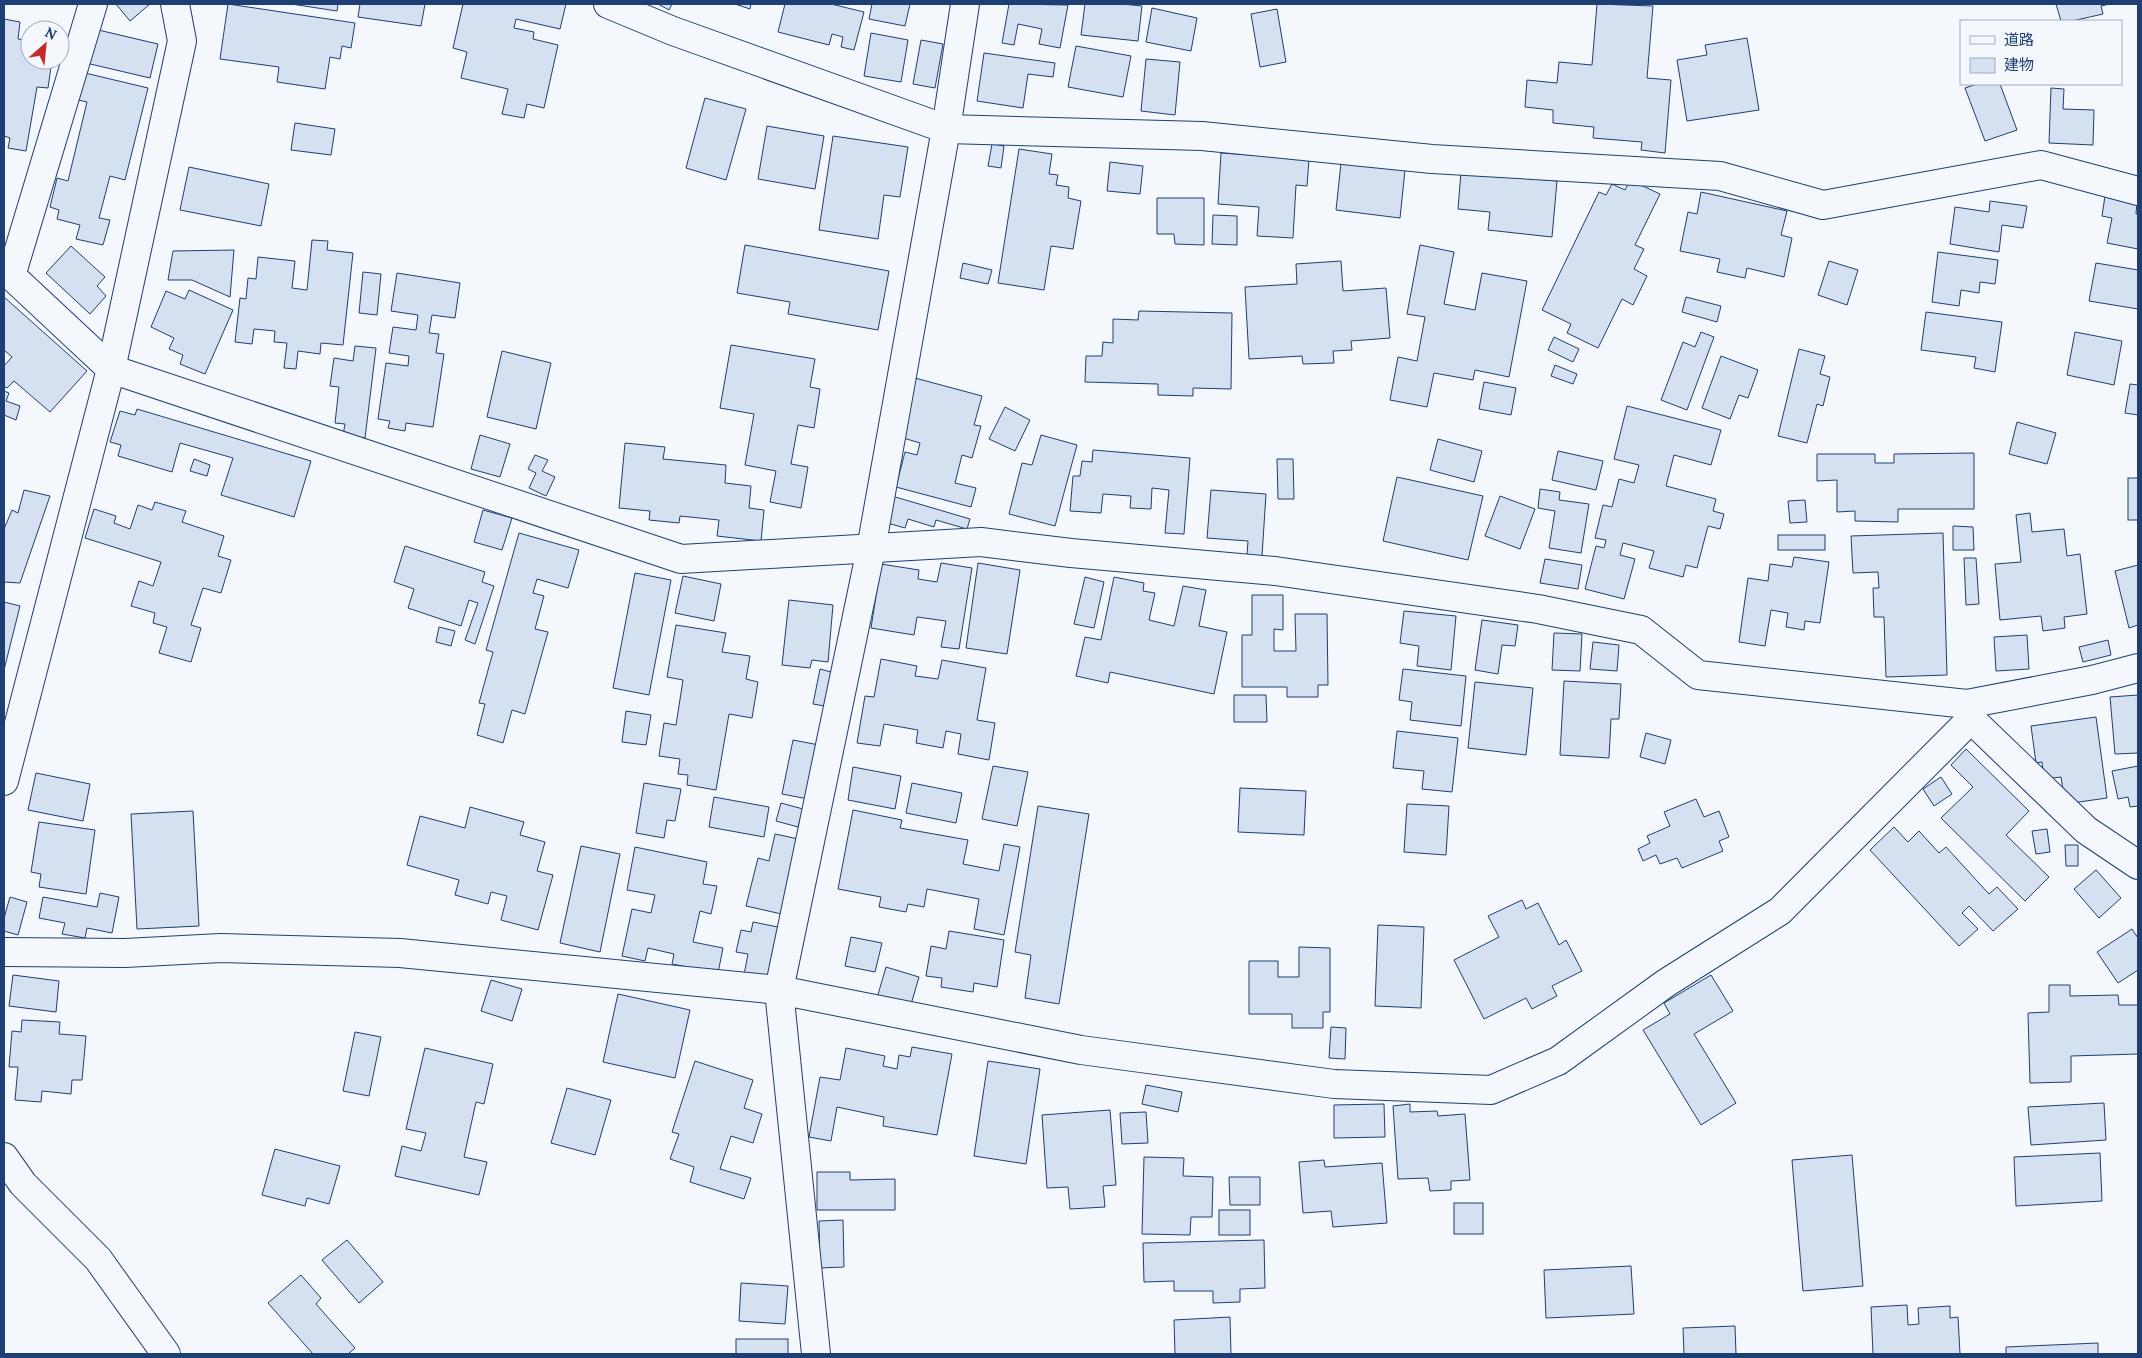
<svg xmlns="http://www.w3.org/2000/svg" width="2142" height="1358" viewBox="0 0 2142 1358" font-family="Lora,'Noto Sans JP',serif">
<rect width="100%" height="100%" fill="#f4f7fb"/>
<!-- building -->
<g fill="#d5e0f0" stroke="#1d3f73">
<polygon points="116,4 150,4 130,21"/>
<polygon points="228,4 355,23 351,48 342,46 340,59 330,57 325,89 277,82 279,67 220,59"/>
<polygon points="291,4 338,4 337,11"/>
<polygon points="360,4 425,4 421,26 358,17"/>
<polygon points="463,4 566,4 560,29 516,19 514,28 534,32 533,39 558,45 544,108 527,104 524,118 502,114 508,89 461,78 467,52 453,48"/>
<polygon points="658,4 672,4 669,10"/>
<polygon points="735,4 751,4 750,9"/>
<polygon points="785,4 831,4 864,12 854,50 841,47 843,37 832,34 829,45 778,32"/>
<polygon points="872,4 910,4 905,26 869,19"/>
<polygon points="1009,4 1068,5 1060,48 1039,44 1042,29 1018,24 1014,45 1002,43"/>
<polygon points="1085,4 1122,4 1142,6 1138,41 1081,35"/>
<polygon points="1597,4 1653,6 1647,78 1671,80 1665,153 1641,150 1642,142 1593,138 1594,127 1553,123 1553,110 1525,107 1527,80 1557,83 1559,62 1592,65"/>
<polygon points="2056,4 2110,4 2101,6 2103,14 2072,21 2061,21"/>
<polygon points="1152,8 1197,18 1191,51 1146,42"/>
<polygon points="1277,9 1286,62 1260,67 1251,14"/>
<polygon points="4,19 20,22 18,39 30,41 30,60 52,60 48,88 37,87 26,151 8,148 10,138 4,136"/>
<polygon points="94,29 158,44 150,78 86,63"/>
<polygon points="871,33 908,40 901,82 864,76"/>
<polygon points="1747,38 1759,110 1687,121 1677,60 1707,55 1705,45"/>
<polygon points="921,40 943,44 935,88 913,84"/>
<polygon points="1076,46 1131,56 1123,97 1068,87"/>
<polygon points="984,53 1055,63 1053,77 1028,74 1023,108 977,101"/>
<polygon points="1146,59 1180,62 1175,115 1141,111"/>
<polygon points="85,73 148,88 125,180 110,176 99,218 110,220 103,245 76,239 80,225 57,219 59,210 50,207 57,178 68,181 87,102 78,100"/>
<polygon points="1977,84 2000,84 2017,130 1985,141 1965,88"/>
<polygon points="2051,88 2064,89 2063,109 2094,110 2093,145 2049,143"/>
<polygon points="705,98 746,109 726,180 686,168"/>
<polygon points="295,123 335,129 331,155 291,150"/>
<polygon points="767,126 824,136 815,189 758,179"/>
<polygon points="833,136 908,147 900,197 884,195 878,239 819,230"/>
<polygon points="992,144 1004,146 1001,168 988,166"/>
<polygon points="1019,149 1052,154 1049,174 1058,175 1056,185 1069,187 1068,198 1081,201 1073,249 1051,246 1044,290 998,283"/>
<polygon points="1221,153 1309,159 1307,186 1296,185 1293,238 1257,236 1259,207 1218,204"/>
<polygon points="1110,162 1143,166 1140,194 1107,191"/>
<polygon points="1341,163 1405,170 1400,218 1336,210"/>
<polygon points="189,167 269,184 261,226 180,210"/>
<polygon points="1461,172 1557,181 1552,237 1488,230 1490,212 1458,209"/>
<polygon points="1630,180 1660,194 1635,245 1644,249 1634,269 1647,276 1633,305 1622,299 1598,348 1567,333 1571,324 1542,310 1599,192 1606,195 1612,184 1625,190"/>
<polygon points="1701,192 1787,211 1781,235 1792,238 1784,277 1747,268 1745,278 1717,272 1720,259 1680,251 1688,212 1697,214"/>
<polygon points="2105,196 2137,202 2136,214 2138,214 2138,249 2107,243 2112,218 2102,216"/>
<polygon points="1157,198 1204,198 1204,245 1175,244 1174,234 1157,234"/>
<polygon points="1990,201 2027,206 2023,228 2002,225 1999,252 1950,244 1955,207 1989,212"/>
<polygon points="1213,215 1237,216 1237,245 1212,244"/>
<polygon points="312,240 328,241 327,250 353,253 343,345 321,343 320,354 298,351 296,369 284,368 287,343 274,342 275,331 254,329 252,344 235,342 240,298 246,299 248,278 256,279 258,257 295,261 292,288 307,290"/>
<polygon points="745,245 889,271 878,330 788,314 790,302 737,293"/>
<polygon points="1420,245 1454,252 1444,304 1475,310 1482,273 1527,281 1509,377 1475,370 1473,380 1434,373 1427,407 1390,400 1398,357 1417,361 1425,317 1407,314"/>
<polygon points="71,246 105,277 97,286 106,296 90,314 46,273"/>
<polygon points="234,250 230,297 192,280 168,280 173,251"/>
<polygon points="1938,252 1998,260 1995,284 1980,282 1979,293 1961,290 1959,306 1932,302"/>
<polygon points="1341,261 1343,291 1386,288 1390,338 1351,341 1352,350 1333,351 1334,363 1303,364 1302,356 1249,359 1245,287 1297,284 1296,264"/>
<polygon points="1829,261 1858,270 1847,305 1818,295"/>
<polygon points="963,263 992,270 988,284 960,278"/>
<polygon points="2096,263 2138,270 2138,309 2089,301"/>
<polygon points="363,272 381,274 377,315 359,313"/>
<polygon points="397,273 460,283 455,318 432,315 429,333 439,334 436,353 444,354 433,427 406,423 405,431 388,428 390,421 378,419 386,363 408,366 409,356 389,353 393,327 416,330 418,315 391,311"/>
<polygon points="189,290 233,310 205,374 180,364 183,355 169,349 174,338 151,327 166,291 185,299"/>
<polygon points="4,297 87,371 50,412 14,381 7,388 4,386 4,366 12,357 4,350"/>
<polygon points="1686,297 1721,306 1717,322 1682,312"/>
<polygon points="1139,311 1232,313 1231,389 1193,388 1193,396 1158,395 1158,384 1085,382 1086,356 1102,356 1103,342 1113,343 1113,319 1138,320"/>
<polygon points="1926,312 2002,322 1995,372 1974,368 1976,357 1921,350"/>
<polygon points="1701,332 1714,337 1687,410 1661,400 1683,342 1695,347"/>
<polygon points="2075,332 2122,341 2114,385 2067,375"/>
<polygon points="1554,337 1579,349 1573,362 1548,350"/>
<polygon points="731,345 815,359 810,387 820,389 814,428 798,425 791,464 808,467 801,508 770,502 776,471 745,465 754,414 720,408"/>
<polygon points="355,346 376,348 365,438 343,435 345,424 335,423 339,387 330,386 334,358 353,361"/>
<polygon points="1799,349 1825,356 1820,374 1830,377 1823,406 1817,404 1807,443 1778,436"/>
<polygon points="502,351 551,363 536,429 487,417"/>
<polygon points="1721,356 1758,370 1748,398 1739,395 1730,419 1702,408"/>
<polygon points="1555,365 1577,374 1573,384 1551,376"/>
<polygon points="915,378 982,396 974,425 981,426 972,458 962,455 955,483 976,488 971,507 896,487 905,452 917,455 920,443 900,437"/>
<polygon points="1484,382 1516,388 1511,415 1479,409"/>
<polygon points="2130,384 2138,385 2138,415 2125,413"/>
<polygon points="4,391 9,393 6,401 20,406 16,420 4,415"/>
<polygon points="1627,406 1721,430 1711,465 1674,455 1666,486 1716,499 1713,511 1724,514 1720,529 1708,526 1697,568 1686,565 1683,577 1649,568 1654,551 1623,543 1620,555 1635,559 1624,599 1585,589 1596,546 1604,548 1606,540 1595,538 1603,505 1612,507 1619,479 1634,483 1639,465 1614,459"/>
<polygon points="1005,407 1030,420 1015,451 989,439"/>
<polygon points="137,409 311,461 294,517 221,495 233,458 180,443 172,472 118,456 121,445 110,442 120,411 135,415"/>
<polygon points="2017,422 2056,433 2047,464 2009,454"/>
<polygon points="480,435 510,444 500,477 471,469"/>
<polygon points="1041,435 1077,445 1055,526 1009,514 1022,463 1032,465"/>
<polygon points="1438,439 1482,451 1474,482 1430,470"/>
<polygon points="625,443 665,447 663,459 726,465 725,483 751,486 749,508 764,510 761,541 717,536 719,520 680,516 679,523 649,520 650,511 619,508"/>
<polygon points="1093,450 1190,458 1184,534 1165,533 1169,490 1152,488 1151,509 1130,508 1131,496 1103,494 1101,513 1070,511 1073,476 1080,476 1082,461 1092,462"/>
<polygon points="1558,451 1603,461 1596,490 1552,480"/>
<polygon points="1974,453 1974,509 1898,509 1898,522 1855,521 1855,511 1837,512 1837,480 1817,481 1817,454 1875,454 1875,463 1894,463 1894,454"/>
<polygon points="535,455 548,460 542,471 555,477 546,496 529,488 536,473 528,469"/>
<polygon points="194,459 210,465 207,476 190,471"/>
<polygon points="1277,459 1293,459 1294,499 1278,499"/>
<polygon points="1397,477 1483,496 1468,560 1383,541"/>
<rect x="2128" y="478" width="10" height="42"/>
<polygon points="1540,489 1560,492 1559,500 1589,504 1581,553 1549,548 1555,511 1538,508"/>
<polygon points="24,490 50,496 20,583 4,582 4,529 12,510 18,513"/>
<polygon points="1211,490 1266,494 1262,556 1247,555 1248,541 1207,538"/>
<polygon points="892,496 970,519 967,529 936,520 934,527 908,519 905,528 884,522"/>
<polygon points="1500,496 1535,509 1520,549 1485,536"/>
<polygon points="1805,500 1807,522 1790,523 1788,501"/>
<polygon points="155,502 186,511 182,522 224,536 218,556 231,560 221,593 203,588 191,625 201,628 191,662 159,653 167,627 153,623 155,613 131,606 139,581 153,586 161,562 85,538 94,509 116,516 114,523 130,529 138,505 152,510"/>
<polygon points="483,510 512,518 502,550 474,542"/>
<polygon points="2030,513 2032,532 2064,529 2067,556 2080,554 2087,614 2064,617 2065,628 2043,631 2041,616 2000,620 1995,564 2021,562 2016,515"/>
<polygon points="1953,526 1973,527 1974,550 1953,550"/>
<polygon points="519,533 579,550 568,588 537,579 533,593 544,596 535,629 548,632 525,714 512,710 503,743 477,735 485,704 479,703 493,652 486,650"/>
<polygon points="1943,533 1947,675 1886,677 1884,617 1874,617 1873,588 1879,588 1878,572 1853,573 1851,536"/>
<rect x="1778" y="535" width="47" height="15"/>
<polygon points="405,546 485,572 482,582 494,586 475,644 465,640 478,603 469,600 461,626 408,608 414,589 394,582"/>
<polygon points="1794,557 1829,562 1820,623 1805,621 1804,630 1786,627 1788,613 1771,610 1765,646 1739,642 1748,578 1768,581 1770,564 1792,567"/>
<polygon points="1964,558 1976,558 1979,604 1966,605"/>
<polygon points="1545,559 1582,565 1578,589 1540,583"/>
<polygon points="941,563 972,568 959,649 941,647 946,621 917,617 914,635 871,628 881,564 919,570 918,579 937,582"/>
<polygon points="978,563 1020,570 1007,654 966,648"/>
<polygon points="2138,565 2138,625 2129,628 2115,571"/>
<polygon points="635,573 671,580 649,695 613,688"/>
<polygon points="683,576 721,584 714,621 675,613"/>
<polygon points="1085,577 1104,582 1094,628 1074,624"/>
<polygon points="1114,577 1144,583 1143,591 1155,593 1149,620 1174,626 1183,586 1206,590 1199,626 1227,632 1214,694 1110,672 1108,683 1076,676 1085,637 1101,640"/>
<polygon points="1252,595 1283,595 1283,630 1274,629 1274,651 1296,651 1295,614 1327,614 1328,685 1318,685 1318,697 1287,697 1287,687 1242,687 1242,635 1252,635"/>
<polygon points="789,600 833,605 828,662 812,660 810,668 782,665"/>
<polygon points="4,602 20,606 4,670"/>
<polygon points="1404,611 1456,616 1451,670 1417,666 1419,646 1400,643"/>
<polygon points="1482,620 1518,625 1515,646 1502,645 1498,674 1475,670"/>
<polygon points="676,625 726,633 722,652 750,656 746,679 758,682 752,718 729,714 716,790 687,785 688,775 678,774 680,759 659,756 664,723 676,725 683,680 667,677"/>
<polygon points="439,627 455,631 451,646 436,642"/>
<polygon points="1554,633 1582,634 1580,671 1552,670"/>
<polygon points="2027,635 2029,669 1996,671 1994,637"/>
<polygon points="2108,640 2111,655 2083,662 2079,647"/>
<polygon points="1593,642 1619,645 1617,671 1590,669"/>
<polygon points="881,659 917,666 915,676 938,679 942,660 986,668 977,720 995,723 989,760 958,754 961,734 946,731 943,748 916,743 918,730 884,724 880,746 857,743 865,696 874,697"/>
<polygon points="820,669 831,672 825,706 813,704"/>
<polygon points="1403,669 1466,676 1461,726 1410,720 1412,702 1399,700"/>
<polygon points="1564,681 1621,684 1619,719 1611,719 1609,758 1560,755"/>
<polygon points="1475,682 1533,688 1526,755 1468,748"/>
<polygon points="1234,695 1266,695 1267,722 1234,722"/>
<polygon points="2138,695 2138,753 2115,754 2110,697"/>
<polygon points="626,711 651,715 646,745 622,742"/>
<polygon points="2096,717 2107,798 2065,804 2061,777 2044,779 2042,762 2036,763 2031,726"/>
<polygon points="1397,731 1458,738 1452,792 1422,789 1424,771 1393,768"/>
<polygon points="1646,733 1671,740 1665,764 1640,757"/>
<polygon points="793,740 819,745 808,799 782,794"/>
<polygon points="1966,749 2029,811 2006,835 2049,877 2025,901 1941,818 1973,787 1951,765"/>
<polygon points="993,766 1028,772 1017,826 982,819"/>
<polygon points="2138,766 2138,806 2130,807 2128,797 2118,799 2112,771"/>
<polygon points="853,767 901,776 895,809 848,800"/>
<polygon points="36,773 90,784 83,821 28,810"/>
<polygon points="1941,777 1952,794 1934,806 1923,789"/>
<polygon points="644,783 681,789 675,821 667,820 664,838 636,833"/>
<polygon points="912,783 962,793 956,823 906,813"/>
<polygon points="1240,788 1306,791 1304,835 1238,832"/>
<polygon points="714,797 769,807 764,837 709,827"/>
<polygon points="1696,799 1704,817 1719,811 1729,837 1719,841 1723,851 1682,868 1677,858 1660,864 1656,855 1643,861 1638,849 1650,843 1647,836 1670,826 1664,812"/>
<polygon points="781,803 803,809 798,827 776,821"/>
<polygon points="1407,804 1449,806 1446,855 1404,852"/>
<polygon points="1038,806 1089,814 1059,1004 1025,998 1031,955 1015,952"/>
<polygon points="470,807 524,822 520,835 545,842 537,871 553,875 538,930 501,920 507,896 491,892 488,904 455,895 459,880 407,865 420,816 465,828"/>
<polygon points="853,810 902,820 900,828 968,840 963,864 999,871 1004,844 1020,847 1004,935 974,929 979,899 927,889 924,907 908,904 906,912 879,907 881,897 838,889"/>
<polygon points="193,811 199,926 137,929 131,814"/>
<polygon points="39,822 95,830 86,894 39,887 41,874 31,872"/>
<polygon points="1894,827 1908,842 1919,831 1939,853 1946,847 1989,894 1997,887 2018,909 1993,931 1969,906 1962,913 1978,929 1959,946 1870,850"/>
<polygon points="2047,829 2050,852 2036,854 2032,831"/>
<polygon points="775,834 803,840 786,915 746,906 758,858 769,861"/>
<polygon points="2065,845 2078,845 2078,866 2066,866"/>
<polygon points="581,846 620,854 600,952 560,943"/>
<polygon points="635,847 707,862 703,884 717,886 711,914 700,911 693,942 723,948 718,973 672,964 674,954 648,948 645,961 622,956 632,909 651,913 655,895 627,890"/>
<polygon points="2096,870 2121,898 2099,918 2074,889"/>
<polygon points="100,893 119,897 112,933 87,928 85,938 62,934 65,923 39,918 43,897 97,907"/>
<polygon points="10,897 27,902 18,935 4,931 4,918"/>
<polygon points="1522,900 1526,909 1538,903 1559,945 1566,940 1582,971 1552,986 1557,996 1532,1009 1526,998 1484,1019 1454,960 1499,937 1488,916"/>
<polygon points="753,922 783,928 772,981 744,975 748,954 736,952 741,930 751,932"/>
<polygon points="1378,925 1424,927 1421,1008 1375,1006"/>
<polygon points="2132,929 2138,938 2138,970 2118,983 2097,952"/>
<polygon points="949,931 1004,940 997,987 974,983 973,992 941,987 942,978 926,976 931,946 946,949"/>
<polygon points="851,937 882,943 875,972 845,966"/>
<polygon points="1299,947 1330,948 1330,1012 1323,1012 1323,1028 1292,1028 1292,1014 1249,1014 1249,961 1278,961 1278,977 1299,977"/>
<polygon points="886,967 919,977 910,1008 877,998"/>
<polygon points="13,975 59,981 56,1012 9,1006"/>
<polygon points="1711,975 1733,1011 1694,1034 1736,1103 1701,1125 1643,1030 1670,1014 1664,1003"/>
<polygon points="491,980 522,989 512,1021 481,1011"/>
<polygon points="2049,985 2070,985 2070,996 2118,995 2119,1005 2138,1005 2138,1054 2071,1056 2071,1082 2030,1083 2028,1013 2049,1012"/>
<polygon points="618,994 690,1010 675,1078 603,1062"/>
<polygon points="22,1020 60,1022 59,1034 86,1036 82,1080 72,1080 71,1094 42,1091 41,1102 15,1100 18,1067 9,1067 12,1031 21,1032"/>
<polygon points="1331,1027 1346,1028 1345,1059 1329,1058"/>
<polygon points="355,1032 381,1037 369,1096 343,1091"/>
<polygon points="912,1047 952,1054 937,1135 883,1126 884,1117 837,1107 831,1141 809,1137 820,1077 840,1080 846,1048 885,1056 883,1066 897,1069 899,1055 910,1057"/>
<polygon points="425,1048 493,1064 484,1104 476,1102 464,1157 487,1162 479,1195 395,1176 402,1146 421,1151 426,1133 406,1129"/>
<polygon points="695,1061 753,1080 744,1108 762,1114 753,1143 731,1136 720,1169 751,1178 744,1199 690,1182 694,1167 670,1159 679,1134 672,1132"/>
<polygon points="988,1061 1040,1069 1026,1164 974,1156"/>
<polygon points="1146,1085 1182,1092 1178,1112 1142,1104"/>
<polygon points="567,1088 611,1100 595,1155 551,1143"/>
<polygon points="2104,1103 2106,1140 2031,1145 2028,1107"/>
<polygon points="1384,1104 1385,1137 1334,1138 1334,1105"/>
<polygon points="1410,1104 1410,1112 1437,1111 1438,1116 1465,1114 1470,1180 1451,1181 1451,1190 1430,1191 1428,1178 1398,1179 1393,1106"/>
<polygon points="1110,1110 1116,1185 1103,1186 1105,1207 1070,1209 1068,1187 1047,1188 1042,1115"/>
<polygon points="1146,1112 1148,1143 1122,1144 1120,1113"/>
<polygon points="275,1149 340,1166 329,1204 307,1198 305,1206 262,1195"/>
<polygon points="2100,1153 2102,1201 2016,1206 2014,1157"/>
<polygon points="1852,1155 1863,1286 1803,1291 1792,1160"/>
<polygon points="1144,1157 1184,1158 1183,1176 1213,1177 1212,1217 1191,1217 1190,1235 1142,1234"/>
<polygon points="1324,1160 1325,1167 1382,1163 1387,1223 1333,1227 1331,1211 1303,1213 1299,1162"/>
<polygon points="817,1172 850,1172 850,1180 895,1179 895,1210 817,1210"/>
<polygon points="1229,1177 1260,1177 1260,1205 1230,1205"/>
<rect x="1454" y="1203" width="29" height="31"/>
<rect x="1219" y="1210" width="31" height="25"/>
<polygon points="843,1220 844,1267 820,1268 819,1221"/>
<polygon points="347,1240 383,1282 359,1303 322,1260"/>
<polygon points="1264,1240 1265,1288 1240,1289 1240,1302 1213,1303 1213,1291 1174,1291 1174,1281 1144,1282 1143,1243"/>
<polygon points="1631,1266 1634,1314 1546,1318 1544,1270"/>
<polygon points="301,1275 321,1298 316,1304 355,1348 348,1354 313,1354 268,1303"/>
<polygon points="741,1283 788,1286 785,1324 739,1321"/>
<polygon points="1907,1305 1908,1325 1919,1324 1918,1308 1950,1306 1950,1318 1958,1317 1960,1354 1873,1354 1871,1307"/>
<polygon points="1230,1317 1231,1354 1175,1354 1174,1320"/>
<polygon points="1735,1326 1736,1354 1684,1354 1683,1328"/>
<rect x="736" y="1339" width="52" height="15"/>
<polygon points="2098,1343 2098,1354 2006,1354 2006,1347"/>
</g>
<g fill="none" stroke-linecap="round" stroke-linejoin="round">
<defs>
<g id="minor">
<polyline points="608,4 673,31 946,129 1202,136 1432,159 1720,176 1823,205 2041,165 2138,191"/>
<polyline points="4,269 111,369 681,559 981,542 1071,553 1275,571 1538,609 1641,630 1698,675 1967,704 2092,680 2138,668"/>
<polyline points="11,276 93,4"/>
<polyline points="1971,719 2086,830 2138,865"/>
<polyline points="4,781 111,369 182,41 175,4"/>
<polyline points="4,952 125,953 221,948 400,953 779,990 1081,1050 1334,1084 1491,1090 1558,1061 1666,983 1780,911 1971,719 1967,704"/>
<polyline points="4,1157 23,1184 98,1259 166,1354"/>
<polyline points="816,1354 779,990 871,549 946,129 965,4"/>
</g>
</defs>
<!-- minor casing -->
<use href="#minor" stroke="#1d3f73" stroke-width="30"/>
<!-- minor -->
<use href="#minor" stroke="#f4f7fb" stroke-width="28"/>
</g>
<!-- border -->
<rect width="2142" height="1358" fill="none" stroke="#1d3f73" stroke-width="10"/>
<!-- legend -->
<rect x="1960" y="20" width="162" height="65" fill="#f4f7fb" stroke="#9eadc5"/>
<rect x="1970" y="36" width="25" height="8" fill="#f4f7fb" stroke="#9eadc5"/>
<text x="2004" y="45" font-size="15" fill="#1d3f73">道路</text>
<rect x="1970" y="58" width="25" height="15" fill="#d5e0f0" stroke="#9eadc5"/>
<text x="2004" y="70" font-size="15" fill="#1d3f73">建物</text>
<!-- north arrow -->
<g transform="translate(45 45) rotate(27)"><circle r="24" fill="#f4f7fb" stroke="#9eadc5"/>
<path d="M0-4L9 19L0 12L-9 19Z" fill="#c62828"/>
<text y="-8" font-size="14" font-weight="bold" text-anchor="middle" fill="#1d3f73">N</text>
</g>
</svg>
